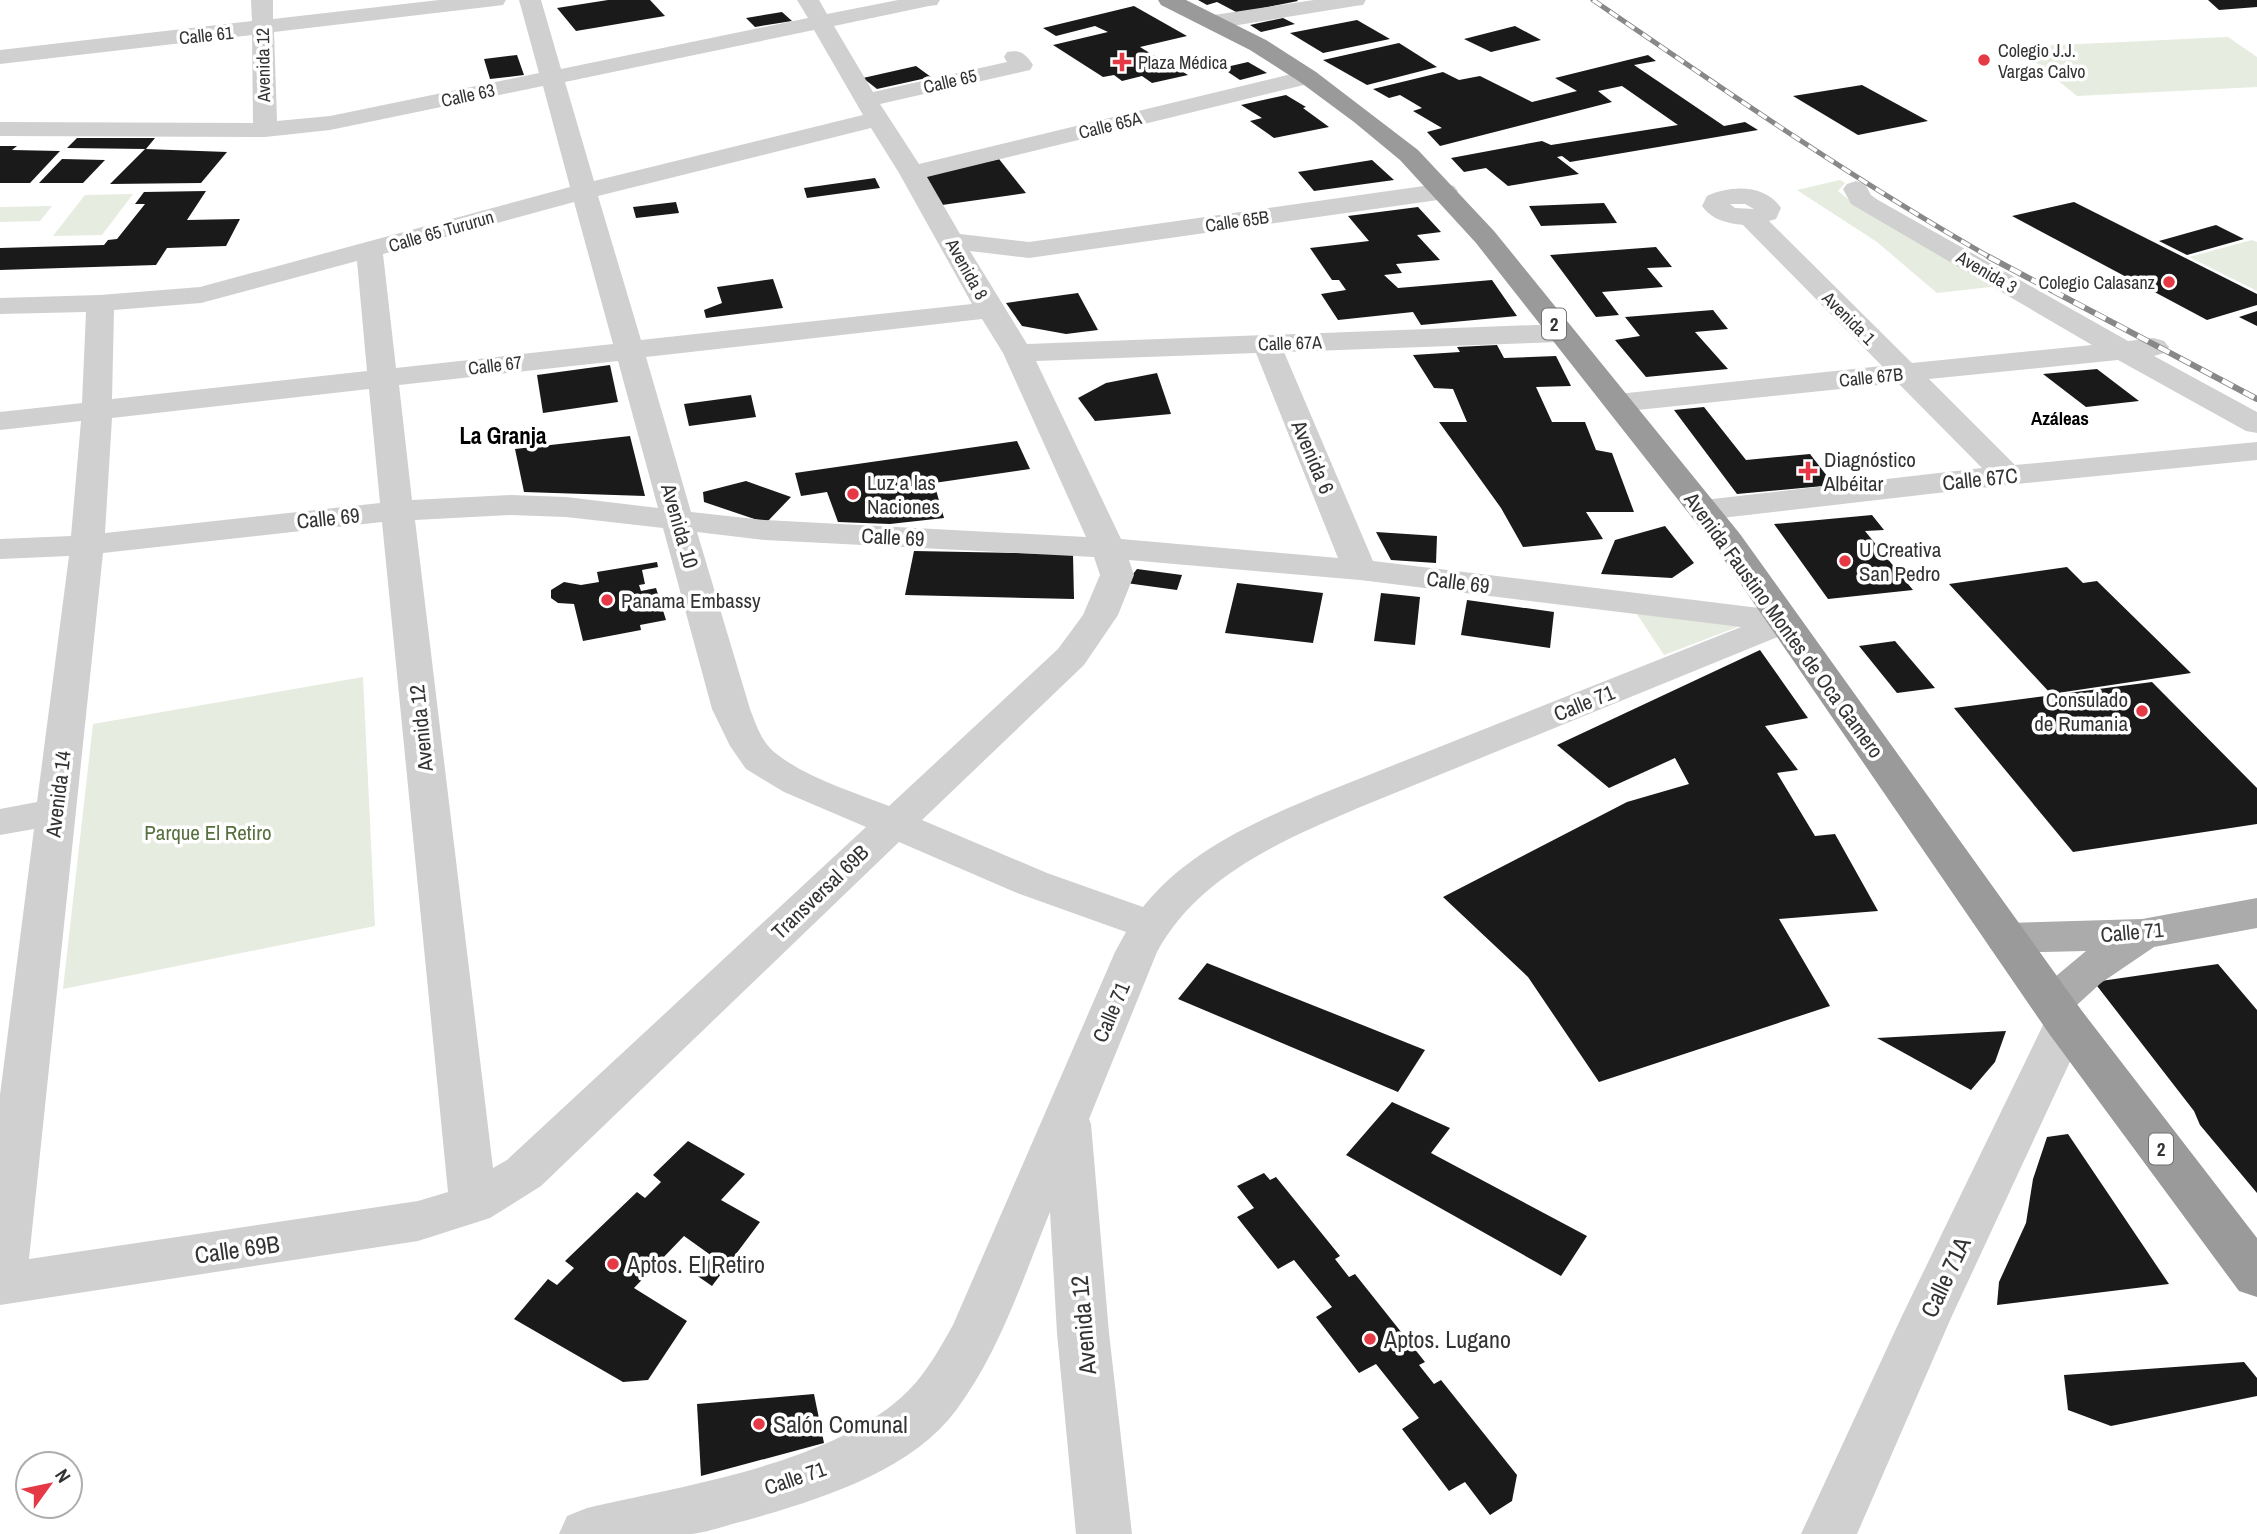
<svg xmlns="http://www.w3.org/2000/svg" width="2257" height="1534" viewBox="0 0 2257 1534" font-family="'Archivo Narrow',sans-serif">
<rect width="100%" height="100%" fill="#fff"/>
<!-- green -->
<g fill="#e6ecdf">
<polygon points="2228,37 2257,57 2257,87 2077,96 2017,47"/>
<polygon points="1840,180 1845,183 1838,191 1855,205 1999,286 1937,293 1877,242 1797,190"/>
<polygon points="133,194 102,235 53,236 85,195"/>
<polygon points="52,206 40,221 0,222 0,207"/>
<polygon points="2252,240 2257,242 2257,291 2189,257"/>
<polygon points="1633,608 1748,623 1664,655"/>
<polygon points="363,677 375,926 63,989 93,724"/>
</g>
<!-- building -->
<g fill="#1a1a1a">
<polygon points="608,0 650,0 665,16 576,31 557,8"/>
<polygon points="1198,0 1297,0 1298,1 1238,13 1217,2 1207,5"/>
<polygon points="2208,0 2257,0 2257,7 2219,10"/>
<polygon points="1134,6 1187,36 1140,47 1166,63 1198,56 1209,63 1180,70 1188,75 1152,83 1142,76 1122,81 1114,75 1103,77 1053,45 1108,32 1095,26 1056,36 1043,28"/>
<polygon points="782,12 792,21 755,27 746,18"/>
<polygon points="1283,18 1295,24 1261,32 1250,25"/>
<polygon points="1357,20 1390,39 1323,53 1290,33"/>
<polygon points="1515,26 1541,40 1491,52 1464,39"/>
<polygon points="1399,43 1437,67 1367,85 1323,60"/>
<polygon points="517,55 524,75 490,79 484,59"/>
<polygon points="1648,55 1656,61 1634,65 1724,126 1745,122 1758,130 1570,162 1562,156 1557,157 1579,174 1508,186 1486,168 1464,172 1451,158 1542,141 1551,145 1678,125 1622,86 1598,91 1612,102 1440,146 1427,132 1442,128 1413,111 1422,108 1400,95 1389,98 1373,89 1443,72 1459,80 1480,76 1532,102 1577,91 1555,78"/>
<polygon points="1248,62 1267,73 1240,80 1222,68"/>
<polygon points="916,66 931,77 877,89 863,78"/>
<polygon points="1862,85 1928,121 1858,135 1793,96"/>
<polygon points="1286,95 1306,107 1303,108 1329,127 1274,138 1250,121 1262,118 1241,105"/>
<polygon points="77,138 155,138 146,149 67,148"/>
<polygon points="0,146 17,146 12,150 60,151 30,183 0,183"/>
<polygon points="145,149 227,152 201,183 110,184"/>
<polygon points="62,159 105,160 83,183 39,183"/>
<polygon points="999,159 1026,193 942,205 925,176"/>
<polygon points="1372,160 1394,180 1314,191 1298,172"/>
<polygon points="875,178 880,188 807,198 804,188"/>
<polygon points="206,191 187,220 240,219 226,246 167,248 156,265 0,270 0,248 104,245 108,240 117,239 145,204 135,204 144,192"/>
<polygon points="676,202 679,213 636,218 633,207"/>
<polygon points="2074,202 2257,294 2257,305 2207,320 2012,216"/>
<polygon points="1604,203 1617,223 1541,226 1529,206"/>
<polygon points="1418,207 1441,232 1417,235 1440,260 1396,264 1402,273 1384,275 1398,288 1492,280 1517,316 1421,325 1413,312 1338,320 1321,294 1346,290 1339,280 1332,280 1310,248 1369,241 1348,216"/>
<polygon points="2216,225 2244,239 2187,255 2159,241"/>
<polygon points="1656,247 1672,267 1647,268 1663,287 1602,292 1619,315 1596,317 1550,255"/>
<polygon points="773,279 783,308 706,318 704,310 722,303 717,287"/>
<polygon points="1078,293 1098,330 1066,334 1022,326 1006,303"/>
<polygon points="1713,310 1728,329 1695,332 1728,369 1646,377 1615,340 1640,336 1625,317"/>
<polygon points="2257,311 2257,326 2239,317"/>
<polygon points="1497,345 1504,358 1556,356 1571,386 1536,387 1552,422 1585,422 1596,450 1612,453 1634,512 1586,512 1603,539 1523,547 1501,508 1439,422 1467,422 1453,389 1434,388 1413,355 1460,352 1457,347"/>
<polygon points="610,365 618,402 543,413 537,375"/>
<polygon points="2097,369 2139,401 2086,407 2043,374"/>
<polygon points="1157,373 1171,414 1095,421 1078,398 1106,383"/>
<polygon points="751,395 756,417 689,426 684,404"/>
<polygon points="1704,407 1746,460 1810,454 1834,485 1737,494 1674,410"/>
<polygon points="630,436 645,496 524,492 515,449"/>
<polygon points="1017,441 1030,469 934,483 944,518 890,524 838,522 827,492 801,496 795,473"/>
<polygon points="746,481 791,497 766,523 704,502 703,492"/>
<polygon points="1872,515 1884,530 1865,531 1913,590 1828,599 1774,524"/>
<polygon points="1665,526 1694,563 1672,578 1601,574 1615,540"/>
<polygon points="1376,532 1437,536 1436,563 1391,560"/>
<polygon points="914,551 1073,554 1074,599 905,595"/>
<polygon points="657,562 658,567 642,570 645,584 639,585 641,591 656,588 666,620 640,625 641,630 583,641 574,604 558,603 551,598 551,590 564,582 581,585 599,582 597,572"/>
<polygon points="2067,567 2083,583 2097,581 2191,673 2051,694 1949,584"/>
<polygon points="1137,569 1182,575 1177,590 1126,583"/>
<polygon points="1237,583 1323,593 1313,643 1225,633"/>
<polygon points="1381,593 1420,597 1415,645 1374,641"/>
<polygon points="1467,600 1554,612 1550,648 1461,635"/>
<polygon points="1895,641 1935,688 1897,693 1859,646"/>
<polygon points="1760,650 1808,718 1765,726 1798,770 1777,773 1815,836 1835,834 1878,911 1779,919 1830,1006 1599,1082 1528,977 1443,897 1627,802 1689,784 1675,758 1609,788 1557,745"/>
<polygon points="2152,682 2257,788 2257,824 2073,852 1954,708"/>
<polygon points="1207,963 1425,1050 1398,1092 1178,999"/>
<polygon points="2218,964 2257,1010 2257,1193 2200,1125 2194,1111 2094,982"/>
<polygon points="2006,1031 1995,1062 1971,1090 1877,1038"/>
<polygon points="1392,1102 1450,1128 1431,1153 1587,1236 1561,1276 1346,1155"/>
<polygon points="2068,1134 2169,1284 1997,1305 1999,1282 2026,1223 2033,1179 2047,1137"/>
<polygon points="688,1141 745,1174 721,1200 760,1222 712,1286 696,1275 712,1256 684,1236 634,1288 687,1321 648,1380 623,1382 514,1319 548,1279 557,1285 574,1268 565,1261 637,1192 645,1198 661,1182 653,1175"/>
<polygon points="1264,1173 1270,1180 1276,1177 1340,1256 1335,1259 1349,1277 1355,1274 1425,1362 1419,1365 1434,1384 1441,1380 1517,1475 1512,1501 1490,1515 1465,1482 1449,1491 1402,1429 1419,1418 1376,1364 1359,1373 1316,1317 1332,1307 1294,1260 1278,1269 1237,1217 1254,1208 1237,1186"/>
<polygon points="2244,1362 2257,1378 2257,1396 2111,1426 2068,1410 2064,1375"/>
<polygon points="814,1394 824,1443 701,1476 697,1404"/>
</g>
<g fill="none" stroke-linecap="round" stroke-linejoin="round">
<!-- minor -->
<g fill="#d0d0d0" fill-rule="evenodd">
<path d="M251,0H273V19L439,0H506L503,5L495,6L274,32L277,121L330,116L539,73L519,0H541L561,69L808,18L797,0H819L827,14L898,0H940L937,5L929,6L834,26L873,92L1007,62L1004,57L1007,52C1020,49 1026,54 1033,65L1030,70L880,104L919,164L1308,70L1316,72L1320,77L1316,82L927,177L960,234L1029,242L1445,183L1454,186L1458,191L1454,196L1445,199L1029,258L970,251L1027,344L1561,324L1571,327L1575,333L1571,339L1561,342L1284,352L1373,561L1785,611L1797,615L1803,622L1795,630L1358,808C1283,840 1198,876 1157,952L1089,1119L1091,1124L1109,1333L1132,1534H1076L1057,1333L1050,1212C1023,1278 1000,1351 957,1409C910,1473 817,1500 744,1521C727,1525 709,1532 692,1534C649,1534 603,1534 559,1534L567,1516L587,1508C685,1485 834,1464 908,1391C927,1372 940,1348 953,1325L1115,952L1126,932L1017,893L899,842L541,1186L490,1218L418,1241L0,1305V1095L34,829L0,835V809L37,802L69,556L0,559V539L71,536L81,421L0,430V412L82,403L86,312L0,314V298L100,295L200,287L570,187L543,86L330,130L265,137L0,136V122L253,123L252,35L0,64V50L252,21ZM814,30L863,115L594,181L565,82ZM871,128L899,173L972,304L641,340L598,196ZM574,202L613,344L396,368L383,254ZM357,261L367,371L112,399L114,310L201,303ZM982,319L1003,353L1086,537L765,520L691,512L646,357ZM1256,353L1338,558L1121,539L1036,361ZM618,361L658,508L566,497L511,495L412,500L399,385ZM369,389L380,503L105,533L112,418ZM511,515L566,517L663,528L712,709L730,746L746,769L784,792L866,827L507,1160L493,1168L415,520ZM382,522L448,1192L418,1201L29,1259L103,553ZM697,532L765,540L1094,557L1100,575L1083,615L1058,649L889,806C851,791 806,778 774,752C761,741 756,724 750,709ZM1129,560L1360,580L1741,627L1331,790C1263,818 1190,848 1143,907L1047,873L922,820L1084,665L1118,615L1134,575Z"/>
<polygon points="1314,0 1366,0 1363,5 1355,6 1214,29 1206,27 1203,22 1206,17 1214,15"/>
<path d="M1856,181L1865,184L1871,195L1878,200L2128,341L2154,338L2164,341L2169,347L2164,353L2154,356L2257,412V433L2246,431L2118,360L1929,379L2015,465L2257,442V460L2007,485L1704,520L1692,517L1688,510L1692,503L1704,500L1982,468L1898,383L1618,412L1607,409L1603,403L1607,397L1618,394L1882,366L1743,225C1727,223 1712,220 1702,206L1707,196C1731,185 1765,184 1781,208L1776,219L1769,221L1912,363L2092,345L1851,204L1843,189L1847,184ZM1730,204H1745L1754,209L1735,208Z"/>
<polygon points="2066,1007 2082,1011 2088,1023 1951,1318 1857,1534 1801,1534 1901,1318 2044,1023 2050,1011"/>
</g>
<!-- major -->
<polygon fill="#ababab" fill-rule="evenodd" points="2257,898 2257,928 2154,947 2101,983 2067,1014 2052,1019 2037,1014 2030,1003 2037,992 2086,951 2006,953 1991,949 1985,938 1991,927 2006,923 2142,919"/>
<!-- highway -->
<polygon fill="#9a9a9a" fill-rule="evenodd" points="1158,0 1186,0 1266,40 1316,72 1418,150 1494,231 1740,534 2082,1011 2257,1238 2257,1297 2239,1291 2050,1035 1716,548 1476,243 1400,160 1354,122 1300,82 1250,50 1161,5"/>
<defs>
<path id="rail-far1" d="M1593,0C1724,90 1854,180 1993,259"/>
<polyline id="rail" points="1989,257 2257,399"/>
</defs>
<!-- rail-far1 casing -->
<use href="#rail-far1" stroke="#888" stroke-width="5"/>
<!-- rail casing -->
<use href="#rail" stroke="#888" stroke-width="6"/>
<!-- rail-far1 -->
<use href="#rail-far1" stroke="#fff" stroke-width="3.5" stroke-dasharray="10" stroke-linecap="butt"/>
<!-- rail -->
<use href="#rail" stroke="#fff" stroke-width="4.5" stroke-dasharray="12" stroke-linecap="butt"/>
</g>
<!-- markers -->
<g fill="#e63946" stroke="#fff" stroke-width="2.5">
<circle cx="1984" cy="60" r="7"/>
<path d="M1118.5 51.5h7v7h7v7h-7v7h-7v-7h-7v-7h7z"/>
<circle cx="2169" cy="282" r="7"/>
<path d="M1804.5 460.5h7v7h7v7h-7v7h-7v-7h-7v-7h7z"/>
<circle cx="853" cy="494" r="7"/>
<circle cx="1845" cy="561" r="7"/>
<circle cx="607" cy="600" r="7"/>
<circle cx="2142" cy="711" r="7"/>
<circle cx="613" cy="1264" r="7"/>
<circle cx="1370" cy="1339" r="7"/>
<circle cx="759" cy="1424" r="7"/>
</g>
<g text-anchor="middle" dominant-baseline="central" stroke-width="7" stroke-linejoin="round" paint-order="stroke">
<!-- far-street labels -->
<g font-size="18" fill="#333" stroke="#fff">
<text transform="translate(206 35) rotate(-6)">Calle 61</text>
<text transform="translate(263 65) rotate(-91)">Avenida 12</text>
<text transform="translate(950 81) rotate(-13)">Calle 65</text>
<text transform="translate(468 95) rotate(-12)">Calle 63</text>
<text transform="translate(1110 125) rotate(-14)">Calle 65A</text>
<text transform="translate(1237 221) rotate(-8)">Calle 65B</text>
<text transform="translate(441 231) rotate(-16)">Calle 65 Tururun</text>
<text transform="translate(967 269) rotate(61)">Avenida 8</text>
<text transform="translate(1987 272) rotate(30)">Avenida 3</text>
<text transform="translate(1849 318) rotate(45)">Avenida 1</text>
<text transform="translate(1290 343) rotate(-2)">Calle 67A</text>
<text transform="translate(495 365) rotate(-7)">Calle 67</text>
<text transform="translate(1871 377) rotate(-6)">Calle 67B</text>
</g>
<!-- far-poi labels -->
<g font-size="18" fill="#333" stroke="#fff" text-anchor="start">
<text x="1998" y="50">Colegio J.J.<tspan x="1998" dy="21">Vargas Calvo</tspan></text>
<text x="1138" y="62">Plaza Médica</text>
<text x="2155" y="282" text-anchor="end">Colegio Calasanz</text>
</g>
<!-- shield labels -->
<g fill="#fff" stroke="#707070" stroke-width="2">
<rect x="1542" y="308.5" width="24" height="31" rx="5"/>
<rect x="2149" y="1133.5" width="24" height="31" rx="5"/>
</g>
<g font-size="19" font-weight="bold" fill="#333">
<text x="1554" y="324">2</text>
<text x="2161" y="1149">2</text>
</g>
<!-- far-neighbourhood labels -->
<g font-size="19" font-weight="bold" fill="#000" stroke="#fff">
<text x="2060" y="418">Azáleas</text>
</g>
<!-- street labels -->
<g font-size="21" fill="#333" stroke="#fff">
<text transform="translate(1313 457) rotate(67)">Avenida 6</text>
<text transform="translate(1980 479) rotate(-6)">Calle 67C</text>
<text transform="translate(328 518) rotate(-6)">Calle 69</text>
<text transform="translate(680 526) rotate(74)">Avenida 10</text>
<text transform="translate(893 537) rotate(3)">Calle 69</text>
<text transform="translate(1458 582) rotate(7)">Calle 69</text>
<text transform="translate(1784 625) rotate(54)">Avenida Faustino Montes de Oca Gamero</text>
<text transform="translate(1584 703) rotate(-22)">Calle 71</text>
<text transform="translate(421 728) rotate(-96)">Avenida 12</text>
<text transform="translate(58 794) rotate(-83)">Avenida 14</text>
<text transform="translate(820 892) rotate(-44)">Transversal 69B</text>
<text transform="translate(2132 932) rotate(-5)">Calle 71</text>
<text transform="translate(1111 1012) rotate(-67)">Calle 71</text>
<text transform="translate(795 1478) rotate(-19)">Calle 71</text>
</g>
<!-- poi labels -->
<g font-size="21" fill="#333" stroke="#fff" text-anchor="start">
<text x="1824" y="459">Diagnóstico<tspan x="1824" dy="24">Albéitar</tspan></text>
<text x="867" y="482">Luz a las<tspan x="867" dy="24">Naciones</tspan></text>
<text x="1859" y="549">U Creativa<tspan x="1859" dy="24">San Pedro</tspan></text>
<text x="621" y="600">Panama Embassy</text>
<text x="2128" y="699" text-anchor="end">Consulado<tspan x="2128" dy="24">de Rumania</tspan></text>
</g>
<!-- park labels -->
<g font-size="21" fill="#56703f" stroke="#fff">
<text x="208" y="832">Parque El Retiro</text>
</g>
<!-- neighbourhood labels -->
<g font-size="23" font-weight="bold" fill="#000" stroke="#fff">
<text x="503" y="435">La Granja</text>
</g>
<!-- near-street labels -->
<g font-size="24" fill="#333" stroke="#fff">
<text transform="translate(237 1249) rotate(-8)">Calle 69B</text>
<text transform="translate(1945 1277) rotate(-65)">Calle 71A</text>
<text transform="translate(1083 1325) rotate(-95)">Avenida 12</text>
</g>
<!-- near-poi labels -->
<g font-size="24" fill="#333" stroke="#fff" text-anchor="start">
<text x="627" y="1264">Aptos. El Retiro</text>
<text x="1384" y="1339">Aptos. Lugano</text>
<text x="773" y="1424">Salón Comunal</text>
</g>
</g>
<!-- north arrow -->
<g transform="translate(49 1485) rotate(57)"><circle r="33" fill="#ffffff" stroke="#adadad" stroke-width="2"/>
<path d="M0-5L12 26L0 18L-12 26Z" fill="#e63946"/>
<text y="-10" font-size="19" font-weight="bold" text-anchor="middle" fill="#333333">N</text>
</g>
</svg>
